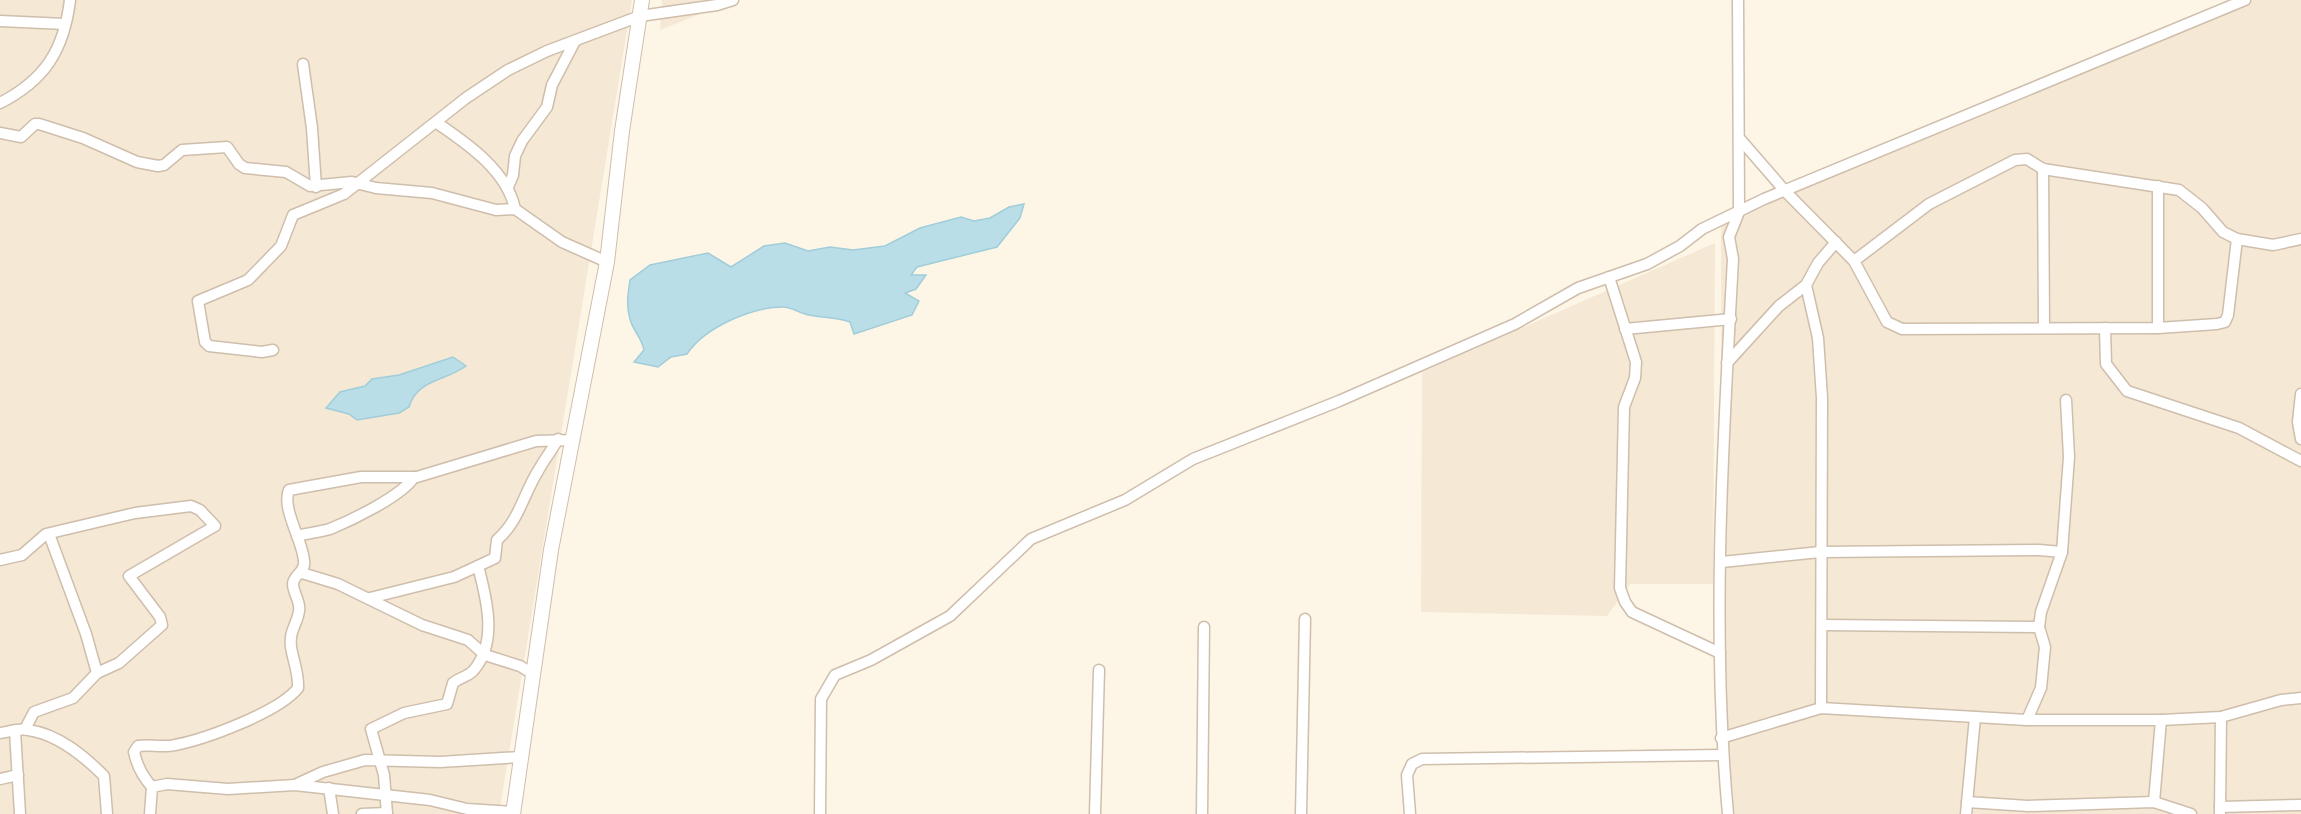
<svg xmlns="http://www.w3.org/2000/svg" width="2301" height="814" viewBox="0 0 2301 814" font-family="'Public Sans',sans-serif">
<rect width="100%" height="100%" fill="#fdf6e7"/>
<!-- residential -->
<g fill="#f5e8d5">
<polygon points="0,0 632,0 499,814 0,814"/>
<polygon points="662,0 735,0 660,30"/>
<polygon points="2237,0 2301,0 2301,814 1722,814 1721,221"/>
<polygon points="1715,243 1713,584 1630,584 1607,616 1421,612 1422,372"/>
</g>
<!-- water -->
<g fill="#badee7" stroke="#a0cdd9" stroke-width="1.5">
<path d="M1024,204L1020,218L997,247L917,267L911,275H926L916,289L905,293L919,301L912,315L854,334L850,322C836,317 824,318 809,315C801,314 792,307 783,307C751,307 704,328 687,354L671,357L658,367L634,362L644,350C642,338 633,331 630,319C626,306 628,293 630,280L650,265L708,253L731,267L764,246L785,243L808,251L830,247L853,250L885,246L920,228L961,217L974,221L990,218L1009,207Z"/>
<path d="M453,357L466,366C446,381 417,379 409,407L399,413L357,420L349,414L326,408L340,392L365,386L372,379L399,375Z"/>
</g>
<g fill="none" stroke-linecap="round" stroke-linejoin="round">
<defs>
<g id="minor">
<polyline points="0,21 65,24"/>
<polyline points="303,64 312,128 316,187"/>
<path d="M0,103C45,80 64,50 70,0"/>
<path d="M437,123C468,144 507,171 515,209"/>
<polyline points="0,133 21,137 35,124 39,124 83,138 137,162 158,166 164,165 182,150 227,147 239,164 245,168 286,172 310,186 352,182 376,188 432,193 496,210 515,209 562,242 607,262"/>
<polyline points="1740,139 1785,191 1854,261 1887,322 1902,329 2158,328 2217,324 2225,322 2228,315 2237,239"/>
<polyline points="2043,169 2044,328"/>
<polyline points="508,187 513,175 515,156 522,141 547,107 552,85 575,41"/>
<polyline points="1854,261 1929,204 2015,160 2027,159 2043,169 2179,190 2202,208 2223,232 2237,239 2273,245 2301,239"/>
<polyline points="1609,277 1636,362 1635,378 1624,407 1620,588 1625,602 1632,612 1720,653"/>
<polyline points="1806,285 1818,338 1822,398 1821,708"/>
<polyline points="2105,328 2106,364 2127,391 2239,428 2301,461"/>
<polyline points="2158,328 2158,186"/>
<polyline points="1625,329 1731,319"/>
<polyline points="273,350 262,352 209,346 205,342 198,301 248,280 281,246 293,215 344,194 466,98 508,70 547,51 640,16 717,5 733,0"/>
<polyline points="1727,363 1779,306 1806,285 1818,263 1836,242"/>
<polyline points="2301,394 2298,422 2301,439"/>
<polyline points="49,534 86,634 97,673"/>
<path d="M297,536C308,533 320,532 330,529C352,520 402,496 414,477"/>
<polyline points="0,560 22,555 46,534 135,513 191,506 200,510 215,526 129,576 160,617 162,625 119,663 97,673 73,698 34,712 25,729"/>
<polyline points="1722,562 1820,552 2039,550 2062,552"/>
<path d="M478,566L495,558L497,540C519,521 523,495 538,471C544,460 552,450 558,439"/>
<polyline points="302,573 338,584 422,625 468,640 485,655 520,666 533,674"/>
<path d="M370,598L454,577L478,566C487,600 498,643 473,671C467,677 459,678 453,683L447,704L404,713L371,729L384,775L387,814"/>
<polyline points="1822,625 2039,627"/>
<polyline points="2027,720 2041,688 2045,647 2039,627 2041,612 2062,552 2069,457 2066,400"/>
<polyline points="15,731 20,814"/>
<path d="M0,733C9,732 19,728 28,730C58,734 84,756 104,776L107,814"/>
<polyline points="1721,738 1821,708 2027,720 2161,720 2221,717 2281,700 2301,698"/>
<polyline points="0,779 18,775"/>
<polyline points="297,784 323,772 365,760 440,762 520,757"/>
<path d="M152,787C142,776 137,766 134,752L138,746C150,744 163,748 175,745C206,739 279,712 298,688C299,674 293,660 291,647C289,630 297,625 299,611C301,602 293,593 293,584C293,575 306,572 304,561C303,541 281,508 289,490L361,477H417L536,441L574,440"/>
<polyline points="329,788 333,814"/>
<polyline points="1967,802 2028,806 2154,802 2191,814"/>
<polyline points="2154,802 2161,720"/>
<polyline points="2220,807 2301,805"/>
<polyline points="150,814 152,787 167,784 228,789 295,785 430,800 467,809 513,812"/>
<polyline points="362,814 387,813"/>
<polyline points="820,814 821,699 835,675 871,660 950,616 1031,539 1125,500 1193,459 1339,401 1515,324 1578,288 1647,264 1680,246 1702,229 1764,199 2245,0"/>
<polyline points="1095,814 1099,670"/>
<polyline points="1202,814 1204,627"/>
<polyline points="1301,814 1305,619"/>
<polyline points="1410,814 1407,775 1412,764 1422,759 1722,755"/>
<path d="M1728,814C1711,631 1723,442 1733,259L1729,237L1739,212L1738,0"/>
<polyline points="1966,814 1975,717"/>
<polyline points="2220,814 2221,717"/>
</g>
<polyline id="tertiary" points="513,814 551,550 607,262 622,131 642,0"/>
</defs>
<!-- minor casing -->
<use href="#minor" stroke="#cfbeac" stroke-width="13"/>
<!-- tertiary casing -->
<use href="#tertiary" stroke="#cfbeac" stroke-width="16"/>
<!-- minor -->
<use href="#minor" stroke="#fff" stroke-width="10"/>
<!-- tertiary -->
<use href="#tertiary" stroke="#fff" stroke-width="14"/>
</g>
</svg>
